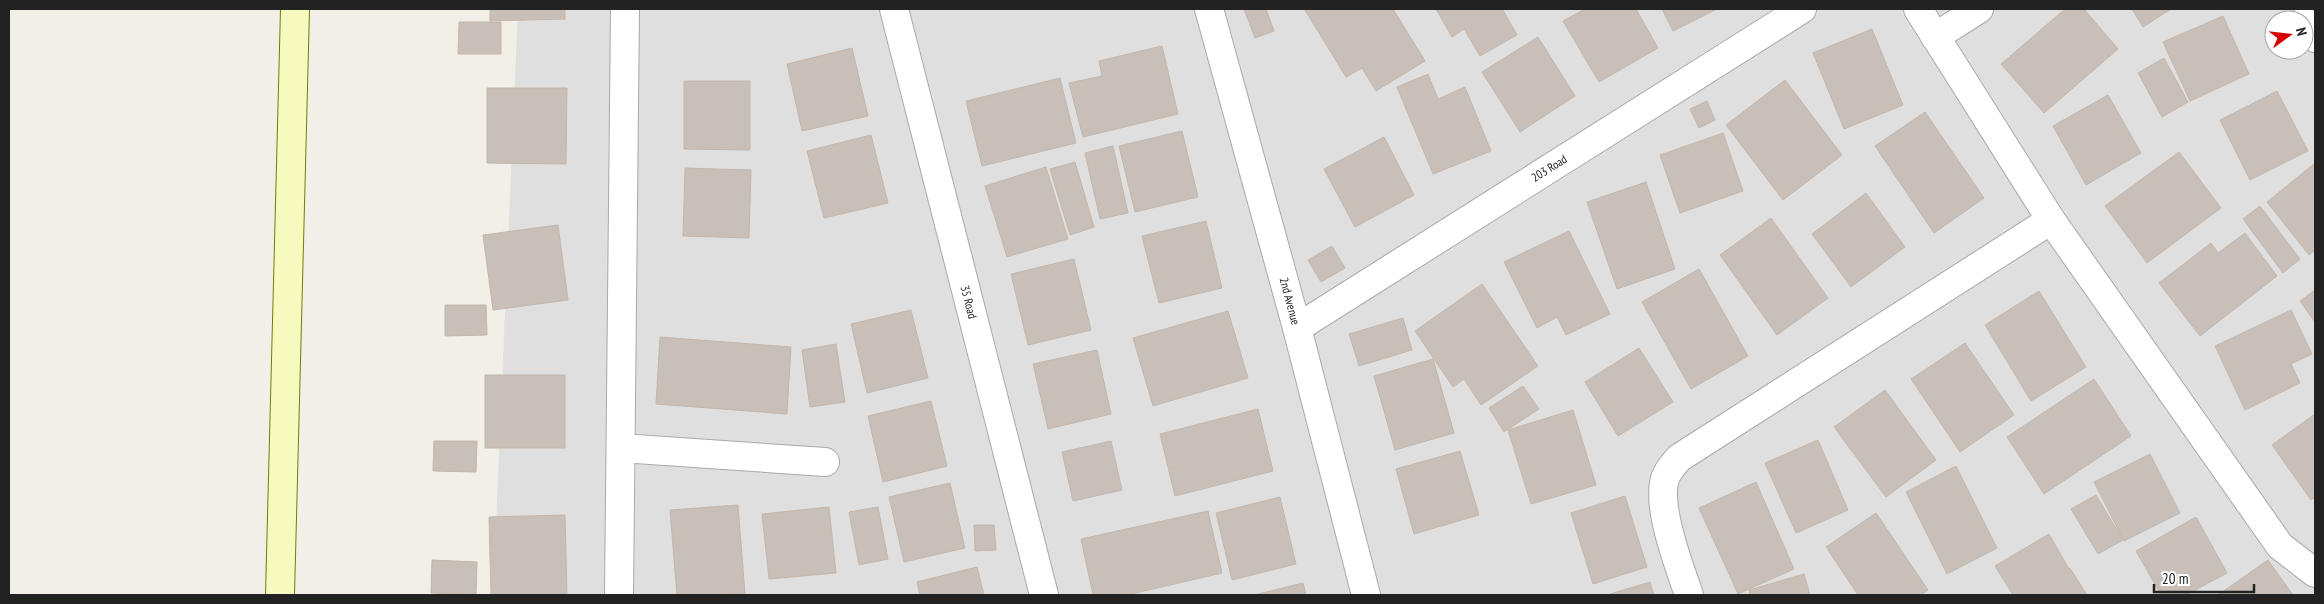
<svg xmlns="http://www.w3.org/2000/svg" width="2324" height="604" viewBox="0 0 2324 604" font-family="'PT Sans Narrow',sans-serif">
<rect width="100%" height="100%" fill="#f2efe9"/>
<!-- residential -->
<path fill="#e0dfdf" fill-rule="evenodd" d="M518,9H2315V595H493ZM2274,20H2304V50H2274Z"/>
<!-- building -->
<g fill="#c7bfb8" stroke="#c4b6ab">
<polygon points="490,9 565,9 565,19 490,21"/>
<polygon points="1244,9 1266,9 1274,31 1255,38"/>
<polygon points="1308,9 1393,9 1425,61 1376,91 1362,68 1346,77 1305,10"/>
<polygon points="1436,9 1505,9 1503,10 1517,35 1480,56 1464,29 1452,37"/>
<polygon points="1585,9 1636,9 1658,48 1599,82 1563,21"/>
<polygon points="1662,9 1717,9 1673,31"/>
<polygon points="2065,9 2084,9 2118,49 2044,113 2001,64"/>
<polygon points="2132,9 2171,9 2143,27"/>
<polygon points="2223,16 2249,74 2190,101 2163,42"/>
<polygon points="459,22 501,22 501,54 458,54"/>
<polygon points="1872,29 1903,105 1844,129 1813,53"/>
<polygon points="1538,37 1575,96 1520,132 1482,72"/>
<polygon points="1162,46 1178,114 1083,137 1069,83 1102,76 1099,61"/>
<polygon points="852,48 868,116 802,131 787,64"/>
<polygon points="2164,58 2188,102 2162,117 2138,73"/>
<polygon points="1428,74 1438,99 1465,87 1491,151 1433,174 1397,87"/>
<polygon points="1060,78 1076,143 982,166 966,101"/>
<polygon points="1785,80 1842,155 1783,200 1726,125"/>
<polygon points="684,81 750,81 750,150 684,149"/>
<polygon points="487,88 567,88 566,164 487,163"/>
<polygon points="2277,91 2308,151 2250,180 2220,120"/>
<polygon points="2108,95 2141,153 2086,185 2053,126"/>
<polygon points="1707,101 1715,120 1699,128 1690,109"/>
<polygon points="1925,112 1984,198 1934,233 1875,146"/>
<polygon points="1182,131 1198,197 1135,212 1119,146"/>
<polygon points="1723,133 1743,191 1680,213 1660,155"/>
<polygon points="871,135 888,203 824,218 807,151"/>
<polygon points="1384,137 1414,195 1355,227 1324,169"/>
<polygon points="1113,146 1128,213 1100,219 1085,153"/>
<polygon points="2179,152 2221,208 2147,263 2105,206"/>
<polygon points="1075,162 1094,227 1070,235 1050,169"/>
<polygon points="2315,163 2315,250 2309,255 2267,202"/>
<polygon points="1046,167 1068,239 1007,257 985,186"/>
<polygon points="685,168 751,170 749,238 683,236"/>
<polygon points="1646,182 1675,269 1617,289 1587,202"/>
<polygon points="1866,193 1905,247 1851,287 1812,234"/>
<polygon points="2260,206 2300,259 2283,273 2243,219"/>
<polygon points="1771,218 1828,298 1777,335 1720,255"/>
<polygon points="1206,221 1222,288 1159,303 1142,236"/>
<polygon points="558,225 568,300 493,310 483,235"/>
<polygon points="1569,231 1610,314 1566,335 1557,317 1537,328 1504,262"/>
<polygon points="2245,233 2277,276 2200,336 2159,283 2211,243 2218,253"/>
<polygon points="1332,246 1345,268 1321,282 1308,260"/>
<polygon points="1074,259 1091,330 1028,345 1011,274"/>
<polygon points="1699,269 1748,356 1691,389 1642,302"/>
<polygon points="1482,284 1538,366 1481,405 1464,379 1453,387 1415,331"/>
<polygon points="2315,290 2315,322 2300,301"/>
<polygon points="2039,291 2086,367 2031,401 1985,325"/>
<polygon points="445,305 486,305 487,335 445,336"/>
<polygon points="911,310 928,378 867,393 851,324"/>
<polygon points="2291,310 2312,354 2291,364 2300,383 2245,410 2215,346"/>
<polygon points="1228,311 1248,378 1153,406 1133,338"/>
<polygon points="1403,318 1412,350 1359,366 1349,334"/>
<polygon points="660,337 791,347 787,414 656,404"/>
<polygon points="1965,343 2014,415 1960,452 1911,379"/>
<polygon points="836,344 845,402 810,407 802,350"/>
<polygon points="1639,348 1673,402 1618,436 1585,382"/>
<polygon points="1097,350 1111,414 1048,429 1033,364"/>
<polygon points="1433,359 1454,433 1395,450 1374,376"/>
<rect x="485" y="375" width="80" height="73"/>
<polygon points="2094,379 2131,436 2044,494 2007,437"/>
<polygon points="1523,386 1539,409 1504,432 1489,408"/>
<polygon points="1885,390 1936,460 1886,497 1834,427"/>
<polygon points="931,401 947,466 883,482 868,416"/>
<polygon points="1258,409 1273,471 1175,496 1160,434"/>
<polygon points="1573,410 1596,485 1531,504 1508,430"/>
<polygon points="2315,414 2315,497 2311,500 2272,445"/>
<polygon points="1818,440 1848,510 1796,533 1765,463"/>
<polygon points="434,441 477,441 476,472 433,471"/>
<polygon points="1111,441 1122,490 1073,501 1062,452"/>
<polygon points="1460,451 1479,515 1414,534 1396,469"/>
<polygon points="2150,454 2180,513 2124,541 2094,482"/>
<polygon points="1956,466 1997,548 1947,574 1906,492"/>
<polygon points="1756,482 1794,569 1738,594 1699,508"/>
<polygon points="950,483 965,548 904,562 889,497"/>
<polygon points="2096,495 2123,540 2098,554 2071,509"/>
<polygon points="1625,496 1647,567 1593,584 1571,513"/>
<polygon points="1280,497 1296,564 1232,580 1216,513"/>
<polygon points="738,505 745,594 677,595 670,510"/>
<polygon points="829,507 836,573 769,579 762,514"/>
<polygon points="878,507 888,559 859,565 849,512"/>
<polygon points="1208,511 1222,573 1127,595 1093,595 1081,539"/>
<polygon points="1876,513 1928,590 1921,595 1858,595 1826,547"/>
<polygon points="565,515 567,595 491,595 489,517"/>
<polygon points="2196,517 2227,573 2186,595 2161,595 2136,551"/>
<polygon points="974,525 994,525 996,550 975,551"/>
<polygon points="2049,534 2069,569 2070,568 2087,595 2013,595 1995,566"/>
<polygon points="432,560 477,562 476,595 431,593"/>
<polygon points="2268,560 2293,595 2218,595"/>
<polygon points="977,567 984,595 920,595 917,582"/>
<polygon points="1804,574 1810,595 1750,595 1749,590"/>
<polygon points="1650,582 1654,595 1607,595"/>
<polygon points="1303,583 1306,595 1254,595"/>
</g>
<g fill="none" stroke-linecap="round" stroke-linejoin="round">
<defs>
<g id="street">
<polyline points="894,9 1044,595"/>
<polyline points="1209,9 1297,328 1366,595"/>
<polyline points="1918,9 2051,220 2280,546 2315,573"/>
<polyline points="2304,21 2315,38"/>
<polyline points="1935,37 1979,9"/>
<polyline points="1297,328 1802,9"/>
<polyline points="621,448 825,462"/>
<polyline points="619,595 625,9"/>
<path d="M1689,595C1680,568 1653,500 1667,474C1670,468 1675,463 1679,458L2051,220"/>
</g>
<polyline id="secondary" points="280,595 295,9"/>
</defs>
<!-- street casing -->
<use href="#street" stroke="#a9a9a9" stroke-width="30"/>
<!-- secondary casing -->
<use href="#secondary" stroke="#707d05" stroke-width="30"/>
<!-- street -->
<use href="#street" stroke="#fff" stroke-width="28"/>
<!-- secondary -->
<use href="#secondary" stroke="#f7fabf" stroke-width="28"/>
</g>
<g text-anchor="middle" dominant-baseline="central" stroke-width="4" stroke-linejoin="round" paint-order="stroke">
<!-- street labels -->
<g font-size="12" fill="#222" stroke="#fff">
<text transform="translate(1549 168) rotate(-32)">203 Road</text>
<text transform="translate(1290 301) rotate(75)">2nd Avenue</text>
<text transform="translate(969 302) rotate(76)">35 Road</text>
</g>
</g>
<!-- border -->
<rect width="2324" height="604" fill="none" stroke="#222222" stroke-width="20"/>
<!-- north arrow -->
<g transform="translate(2289 35) rotate(75)"><circle r="24" fill="#ffffff" stroke="#a7a7a7"/>
<path d="M0-4L9 19L0 12L-9 19Z" fill="#d40000"/>
<text y="-8" font-size="14" font-weight="bold" text-anchor="middle" fill="#222222">N</text>
</g>
<!-- scale -->
<path d="M2154 584v8h100v-8" fill="none" stroke="#222222" stroke-width="2.5"/>
<text x="2162" y="584" font-size="15" fill="#222222" stroke="#ffffff" stroke-width="4" paint-order="stroke">20 m</text>
</svg>
